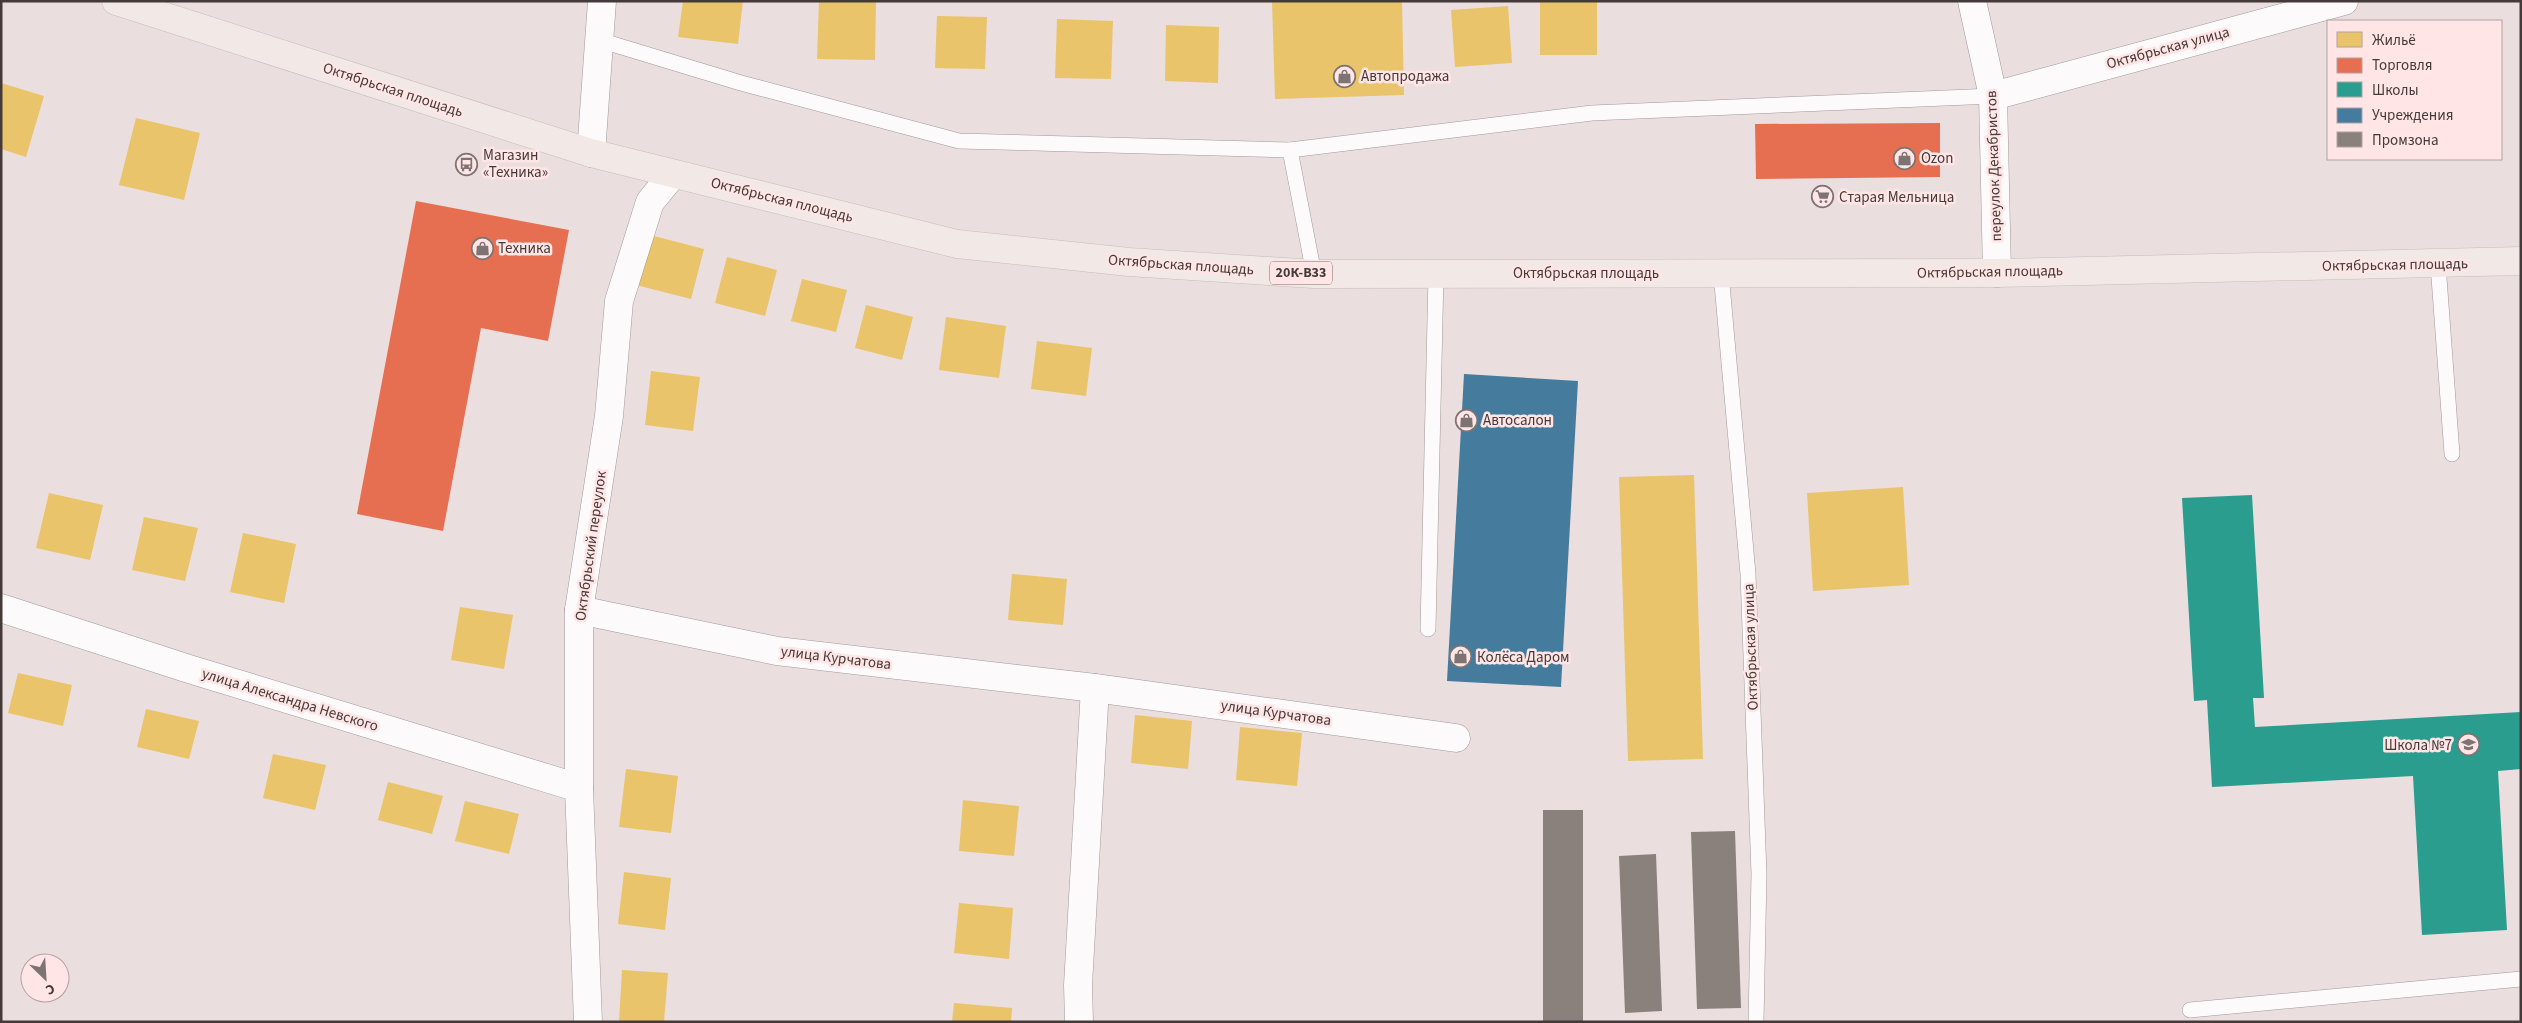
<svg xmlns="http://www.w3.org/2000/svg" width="2522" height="1023" viewBox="0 0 2522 1023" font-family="'Source Sans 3',sans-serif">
<rect width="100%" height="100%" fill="#ebdede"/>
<!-- homes -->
<g fill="#e9c46a">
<polygon points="683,1 743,1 738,44 678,37"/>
<polygon points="819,1 876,1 875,60 817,59"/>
<polygon points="1272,1 1402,1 1404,95 1275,99"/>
<rect x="1540" y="2" width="57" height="53"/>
<polygon points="1508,6 1512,63 1455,67 1451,10"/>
<polygon points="937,16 987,17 985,69 935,68"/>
<polygon points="1057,19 1113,21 1111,79 1055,78"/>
<polygon points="1166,25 1219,27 1218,83 1165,81"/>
<polygon points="1,83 44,96 26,157 1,149"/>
<polygon points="136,118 200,133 184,200 119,185"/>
<polygon points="650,235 704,249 691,299 636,285"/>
<polygon points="727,257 777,270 765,316 715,303"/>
<polygon points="802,279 847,290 836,332 791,321"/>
<polygon points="866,305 913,317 902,360 855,348"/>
<polygon points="946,317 1006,326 999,378 939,370"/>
<polygon points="1037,341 1092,348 1086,396 1031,389"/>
<polygon points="651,371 700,377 693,431 645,425"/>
<polygon points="1694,475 1703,759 1628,761 1619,477"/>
<polygon points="1903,487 1909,585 1813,591 1807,493"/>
<polygon points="49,493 103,505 90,560 36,548"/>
<polygon points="144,517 198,528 185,581 132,570"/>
<polygon points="243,533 296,544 284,603 230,592"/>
<polygon points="1012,574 1067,579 1063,625 1008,620"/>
<polygon points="460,607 513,615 504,669 451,660"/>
<polygon points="18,673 72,685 63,726 8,713"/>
<polygon points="146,709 199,721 189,759 137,747"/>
<polygon points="1135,715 1192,721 1188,769 1131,763"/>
<polygon points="1240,727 1302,733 1297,786 1236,780"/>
<polygon points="273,754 326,765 315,810 263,798"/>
<polygon points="626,769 678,776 671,833 619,827"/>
<polygon points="388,782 443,796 432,834 378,820"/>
<polygon points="963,800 1019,806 1014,856 959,851"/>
<polygon points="465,801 519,814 509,854 455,841"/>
<polygon points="624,872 671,878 665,930 618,924"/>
<polygon points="959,903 1013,908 1009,959 954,953"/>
<polygon points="622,970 668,973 664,1022 619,1022"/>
<polygon points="954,1003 1012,1008 1011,1022 952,1022"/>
</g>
<!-- shops -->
<g fill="#e76f51">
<polygon points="1940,123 1940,177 1756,179 1755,124"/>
<polygon points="416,201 569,230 548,341 481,328 443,531 357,514"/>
</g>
<!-- schools -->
<polygon fill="#2a9d8f" points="2252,495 2264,698 2253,698 2255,727 2521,712 2521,769 2498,771 2507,930 2422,935 2413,776 2212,787 2207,700 2194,701 2182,498"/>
<!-- public -->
<polygon fill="#457b9d" points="1464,374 1578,381 1561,687 1447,681"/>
<!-- industry -->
<g fill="#8a817c">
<rect x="1543" y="810" width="40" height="212"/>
<polygon points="1735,831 1741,1008 1697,1009 1691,832"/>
<polygon points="1656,854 1662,1011 1625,1013 1619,856"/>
</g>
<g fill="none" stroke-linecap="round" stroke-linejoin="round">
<defs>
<g id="lane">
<polyline points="599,40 741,83 959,141 1290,150 1592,113 1993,96"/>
<polyline points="1290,150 1314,274"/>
<polyline points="2438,264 2452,454"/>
<polyline points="1721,273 1748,574 1759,874 1756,1022"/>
<polyline points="1428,629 1436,274"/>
<polyline points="2190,1010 2521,979"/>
</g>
<g id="street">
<polyline points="1972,1 1993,96 1997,273"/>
<polyline points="1993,96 2344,1"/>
<polyline points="591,153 602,1"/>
<polyline points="1,608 189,669 579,788"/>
<polyline points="579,610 777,651 1095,688 1456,738"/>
<polyline points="588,1022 579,788 579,610 609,416 619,301 650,202 673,174"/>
<polyline points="1079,1022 1078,985 1095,688"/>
</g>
<polyline id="primary" points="116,1 591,153 957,244 1129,262 1314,274 1997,273 2521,261"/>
</defs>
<!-- lane casing -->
<use href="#lane" stroke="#a29898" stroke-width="16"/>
<!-- street casing -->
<use href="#street" stroke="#a29898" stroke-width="29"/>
<!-- primary casing -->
<use href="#primary" stroke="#c4bdbd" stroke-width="29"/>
<!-- lane -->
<use href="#lane" stroke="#fcfafa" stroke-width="15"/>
<!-- street -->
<use href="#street" stroke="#fcfafa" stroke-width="28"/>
<!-- primary -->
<use href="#primary" stroke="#f2e8e6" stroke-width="28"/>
</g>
<!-- icons -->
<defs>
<symbol id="shop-ring" viewBox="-11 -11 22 22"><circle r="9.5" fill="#ffe5e5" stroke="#7e7373" stroke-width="1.5"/><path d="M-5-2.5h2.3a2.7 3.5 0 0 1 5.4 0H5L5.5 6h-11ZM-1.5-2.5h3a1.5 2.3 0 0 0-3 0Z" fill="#7e7373"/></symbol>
<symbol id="bus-ring" viewBox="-11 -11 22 22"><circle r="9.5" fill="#ffe5e5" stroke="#7e7373" stroke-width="1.5"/><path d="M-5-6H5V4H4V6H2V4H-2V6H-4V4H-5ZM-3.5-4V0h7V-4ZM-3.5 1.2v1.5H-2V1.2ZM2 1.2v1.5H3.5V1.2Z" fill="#7e7373"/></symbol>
<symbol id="supermarket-ring" viewBox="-11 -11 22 22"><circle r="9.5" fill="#ffe5e5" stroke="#7e7373" stroke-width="1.5"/><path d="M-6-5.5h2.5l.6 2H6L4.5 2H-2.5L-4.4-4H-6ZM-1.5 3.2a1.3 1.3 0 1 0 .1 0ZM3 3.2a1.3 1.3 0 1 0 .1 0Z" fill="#7e7373"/></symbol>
<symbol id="school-ring" viewBox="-11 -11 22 22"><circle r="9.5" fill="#ffe5e5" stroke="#7e7373" stroke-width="1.5"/><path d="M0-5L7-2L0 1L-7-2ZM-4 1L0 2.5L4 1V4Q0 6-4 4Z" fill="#7e7373"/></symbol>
</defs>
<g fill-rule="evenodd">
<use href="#shop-ring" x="1332" y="64" width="25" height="25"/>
<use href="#shop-ring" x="1892" y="146" width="25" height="25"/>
<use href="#bus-ring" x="454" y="152" width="25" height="25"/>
<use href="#supermarket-ring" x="1810" y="184" width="25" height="25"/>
<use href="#shop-ring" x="470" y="236" width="25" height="25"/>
<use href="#shop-ring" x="1454" y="408" width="25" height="25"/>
<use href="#shop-ring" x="1448" y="644" width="25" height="25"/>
<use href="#school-ring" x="2456" y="732" width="25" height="25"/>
</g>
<g text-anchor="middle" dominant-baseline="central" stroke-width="5" stroke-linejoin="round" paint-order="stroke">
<!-- shield labels -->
<rect fill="#ffe5e5" stroke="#7c6d6d" stroke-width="1" x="1270" y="261.5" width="62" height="23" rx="4"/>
<g font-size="14" font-weight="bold" fill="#443a39">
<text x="1301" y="273">20К-В33</text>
</g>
<!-- street labels -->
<g font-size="15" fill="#443a39" stroke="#ffe5e5">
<text transform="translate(2168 48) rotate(-15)">Октябрьская улица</text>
<text transform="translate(393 90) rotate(18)">Октябрьская площадь</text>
<text transform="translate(1994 166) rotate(-92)">переулок Декабристов</text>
<text transform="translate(782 200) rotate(14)">Октябрьская площадь</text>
<text transform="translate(1181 265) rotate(4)">Октябрьская площадь</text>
<text transform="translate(2395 265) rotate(-1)">Октябрьская площадь</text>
<text transform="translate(1990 272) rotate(-1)">Октябрьская площадь</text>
<text x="1586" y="273">Октябрьская площадь</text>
<text transform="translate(591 546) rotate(-82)">Октябрьский переулок</text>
<text transform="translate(1751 647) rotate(-92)">Октябрьская улица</text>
<text transform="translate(836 658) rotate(7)">улица Курчатова</text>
<text transform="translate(290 700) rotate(17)">улица Александра Невского</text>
<text transform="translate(1276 713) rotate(8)">улица Курчатова</text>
</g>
<!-- poi labels -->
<g font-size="15" fill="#443a39" stroke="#ffe5e5" text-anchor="start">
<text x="1361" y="76">Автопродажа</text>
<text x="483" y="155">Магазин<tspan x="483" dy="17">«Техника»</tspan></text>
<text x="1921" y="158">Ozon</text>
<text x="1839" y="197">Старая Мельница</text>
<text x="498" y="248">Техника</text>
<text x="1483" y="420">Автосалон</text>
<text x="1477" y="657">Колёса Даром</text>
<text x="2452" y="745" text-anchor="end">Школа №7</text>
</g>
</g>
<!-- border -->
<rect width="2522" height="1023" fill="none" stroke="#443a39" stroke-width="5"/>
<!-- legend -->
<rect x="2327" y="20" width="175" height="140" fill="#ffe5e5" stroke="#b4a1a0"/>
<rect x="2337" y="32" width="25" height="15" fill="#e9c46a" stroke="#b4a1a0"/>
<text x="2372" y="45" font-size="15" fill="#443a39">Жильё</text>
<rect x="2337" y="58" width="25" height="15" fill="#e76f51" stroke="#b4a1a0"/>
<text x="2372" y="70" font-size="15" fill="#443a39">Торговля</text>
<rect x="2337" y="82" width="25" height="15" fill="#2a9d8f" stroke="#b4a1a0"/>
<text x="2372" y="95" font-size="15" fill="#443a39">Школы</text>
<rect x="2337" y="108" width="25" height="15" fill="#457b9d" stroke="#b4a1a0"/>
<text x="2372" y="120" font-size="15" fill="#443a39">Учреждения</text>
<rect x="2337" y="132" width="25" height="15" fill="#8a817c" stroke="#b4a1a0"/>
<text x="2372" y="145" font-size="15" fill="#443a39">Промзона</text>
<!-- north arrow -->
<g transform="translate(45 978) rotate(155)"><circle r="24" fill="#ffe5e5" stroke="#b4a1a0"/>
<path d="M0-4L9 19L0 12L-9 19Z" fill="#7e7373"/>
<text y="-8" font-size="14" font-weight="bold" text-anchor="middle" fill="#443a39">С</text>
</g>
</svg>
